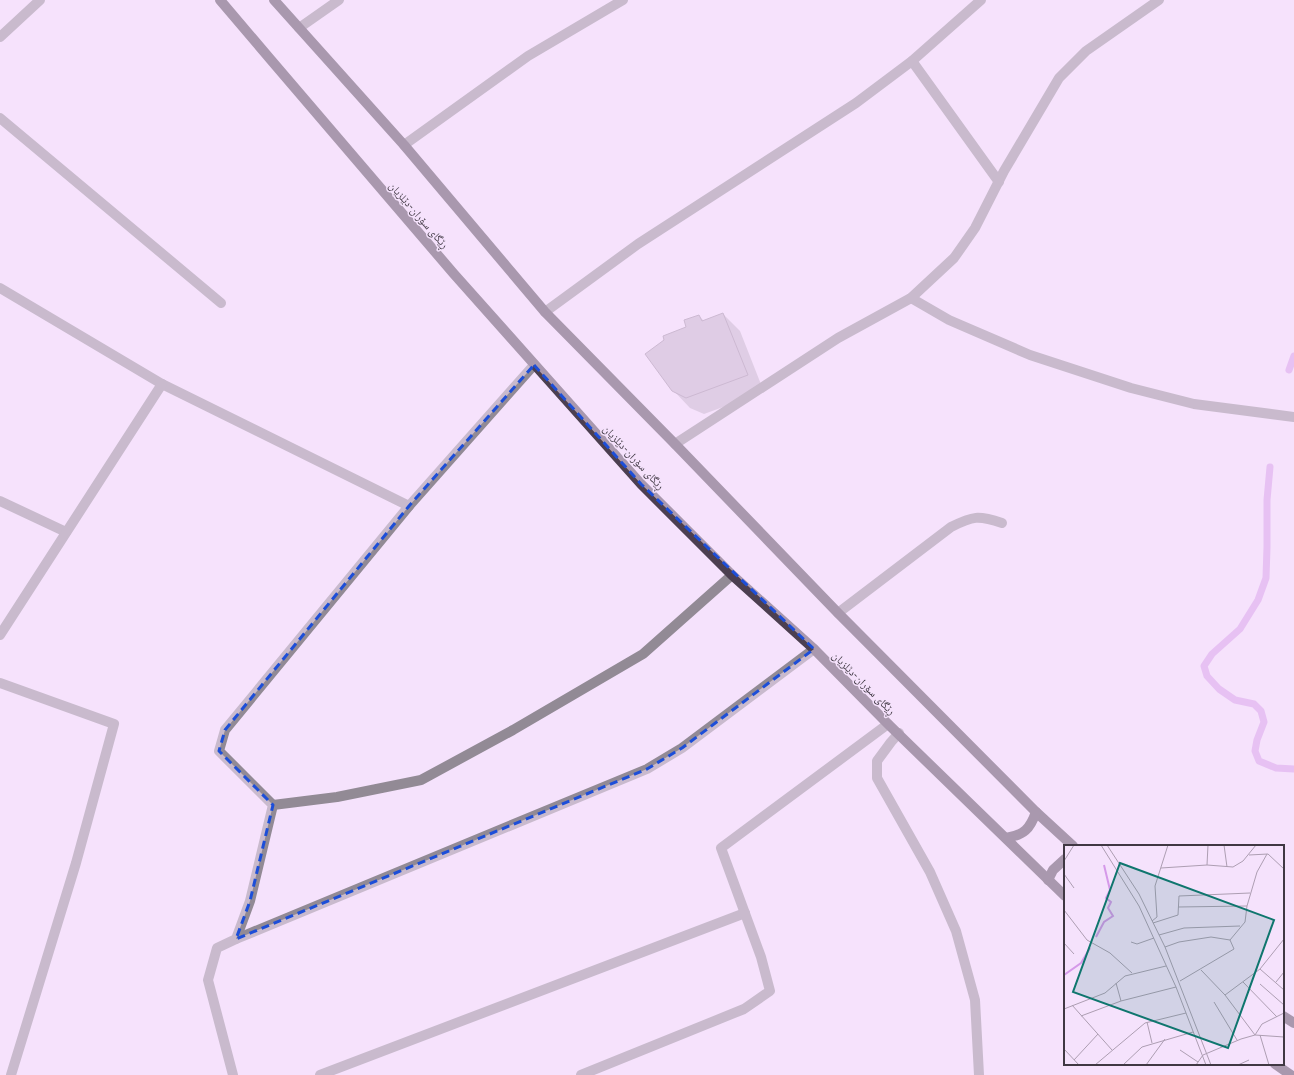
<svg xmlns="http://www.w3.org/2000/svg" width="1294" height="1075" viewBox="0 0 1294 1075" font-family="'IBM Plex Serif','Noto Naskh Arabic',serif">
<rect width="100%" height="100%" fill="#f5e2fc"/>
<!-- shadow -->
<polygon fill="#0003" points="723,314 740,331 764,392 704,414 690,408 673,390 699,316 704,321"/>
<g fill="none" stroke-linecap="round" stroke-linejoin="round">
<!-- stream -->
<g stroke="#d599e9" stroke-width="7">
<polyline points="1289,370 1294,356"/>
<polyline points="1270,467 1267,500 1267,547 1266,578 1258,600 1240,629 1212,654 1204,666 1207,676 1219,689 1235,700 1254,704 1261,711 1264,722 1257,740 1255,751 1259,761 1276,768 1294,769"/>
</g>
</g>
<!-- building -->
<polygon fill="#c4b1ca" stroke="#9a88a0" points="723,313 748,375 686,398 672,391 645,354 664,340 663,336 686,327 684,320 699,315 702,321"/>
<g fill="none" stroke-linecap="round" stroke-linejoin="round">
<!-- minor -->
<g stroke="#928a95" stroke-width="10">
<polyline points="299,28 339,0"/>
<polyline points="0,37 40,0"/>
<polyline points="912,61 999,182"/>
<polyline points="0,118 221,303"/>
<polyline points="404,145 528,56 623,0"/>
<polyline points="0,288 162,384 409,506"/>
<polyline points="911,298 949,320 1030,355 1131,388 1194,404 1294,417"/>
<polyline points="545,312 638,244 856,103 912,61 981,0"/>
<polyline points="675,444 838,338 911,298 954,258 975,228 1004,171 1059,78 1086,51 1159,0"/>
<polyline points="0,501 66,532"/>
<path d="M838,613L951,527C973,516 978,515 1002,523"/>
<polyline points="0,635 162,384"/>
<polyline points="0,683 114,724 76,863 11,1075"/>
<polyline points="899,733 891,742 877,761 877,778 930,872 956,931 975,1000 979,1075"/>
<polyline points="273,805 337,797 421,780 513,730 643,654 732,575"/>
<polyline points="236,939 647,769 682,748 814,649"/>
<polyline points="233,1075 208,980 217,948 236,939 250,901 273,805 219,751 225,730 409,506 534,365"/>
<polyline points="320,1075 745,913"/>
<polyline points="581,1075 744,1009 770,991 761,957 721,848 888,724"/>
</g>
<!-- major -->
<g stroke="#4c3f50" stroke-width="10">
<polyline points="220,0 271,60 454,274 641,484 732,575 814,649 888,724 1065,896"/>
<polyline points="274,0 404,145 545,312 675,444 838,613 1036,812 1073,846"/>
<path d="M1006,838C1024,835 1030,829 1036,812"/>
<polyline points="1048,880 1053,870 1065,859"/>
<polyline points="1283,1016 1294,1023"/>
<polyline points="1275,1064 1291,1075"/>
</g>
</g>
<!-- marked area -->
<path d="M0 0H1294V1075H0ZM534,365L641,484L814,649L682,748L647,769L236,939L250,901L273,805L219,751L225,730L409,506Z" fill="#f5e2fc" fill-opacity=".55" fill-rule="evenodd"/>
<path fill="none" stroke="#1d4ed8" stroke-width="3" stroke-dasharray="8 5" stroke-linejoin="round" d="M534,365L641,484L814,649L682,748L647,769L236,939L250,901L273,805L219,751L225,730L409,506Z"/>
<g text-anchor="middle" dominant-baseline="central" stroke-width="3" stroke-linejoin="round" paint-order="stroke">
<!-- street labels -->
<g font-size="11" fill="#403843" stroke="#f5e2fc">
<text transform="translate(419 215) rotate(49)">ڕێگای سۆران-دێلزیان</text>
<text transform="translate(634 457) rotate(47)">ڕێگای سۆران-دێلزیان</text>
<text transform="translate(864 683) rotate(45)">ڕێگای سۆران-دێلزیان</text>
</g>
</g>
<!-- overview -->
<g transform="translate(1064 845)">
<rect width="220" height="220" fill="#f5e2fc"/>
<path fill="none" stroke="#d599e9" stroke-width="2" d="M32,92L40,77L49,71L44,63L47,57L42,53L46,45L40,20M0,130L17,118L26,103"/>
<path fill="none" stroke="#ad9eb2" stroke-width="1" d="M37,0L75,61L112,142L142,220M43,0L75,49L101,102L147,220M160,0L163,22M185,10L204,9L220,24M0,16L10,0M143,20L144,0M97,23L143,20L169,22L179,16L192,0M0,29L10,43M114,62L183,61M0,65L23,95L46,108L68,128M88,76L93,72L91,41L104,0M89,78L114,70L115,51L186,48M95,90L120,83L176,81M67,97L73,99L90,93M0,98L10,109M101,102L115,97L147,92L166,95M196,124L220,145M137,125L161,150L191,190M116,136L170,104L166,95L181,77L183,61L193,27L203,9M179,137L213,172M212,137L220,127M52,138L57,156M196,139L220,160M161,150L196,124L220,94M150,157L173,195M8,160L48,205M0,164L41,148L61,131L102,121M17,171L57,156L112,142M83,177L88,198M191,190L198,179L220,168M196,190L205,220M0,204L15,220M116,205L134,217M10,215L34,189M31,220L81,178L122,168M59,220L78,202L129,187M82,220L101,194M132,220L139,210L177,194L191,190L220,192M174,220L185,215"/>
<path fill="#0f766e" fill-opacity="0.15" stroke="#0f766e" stroke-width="2" d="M56,18L210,75L164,203L9,147Z"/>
<rect width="220" height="220" fill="none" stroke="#403843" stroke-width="2"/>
</g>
</svg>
